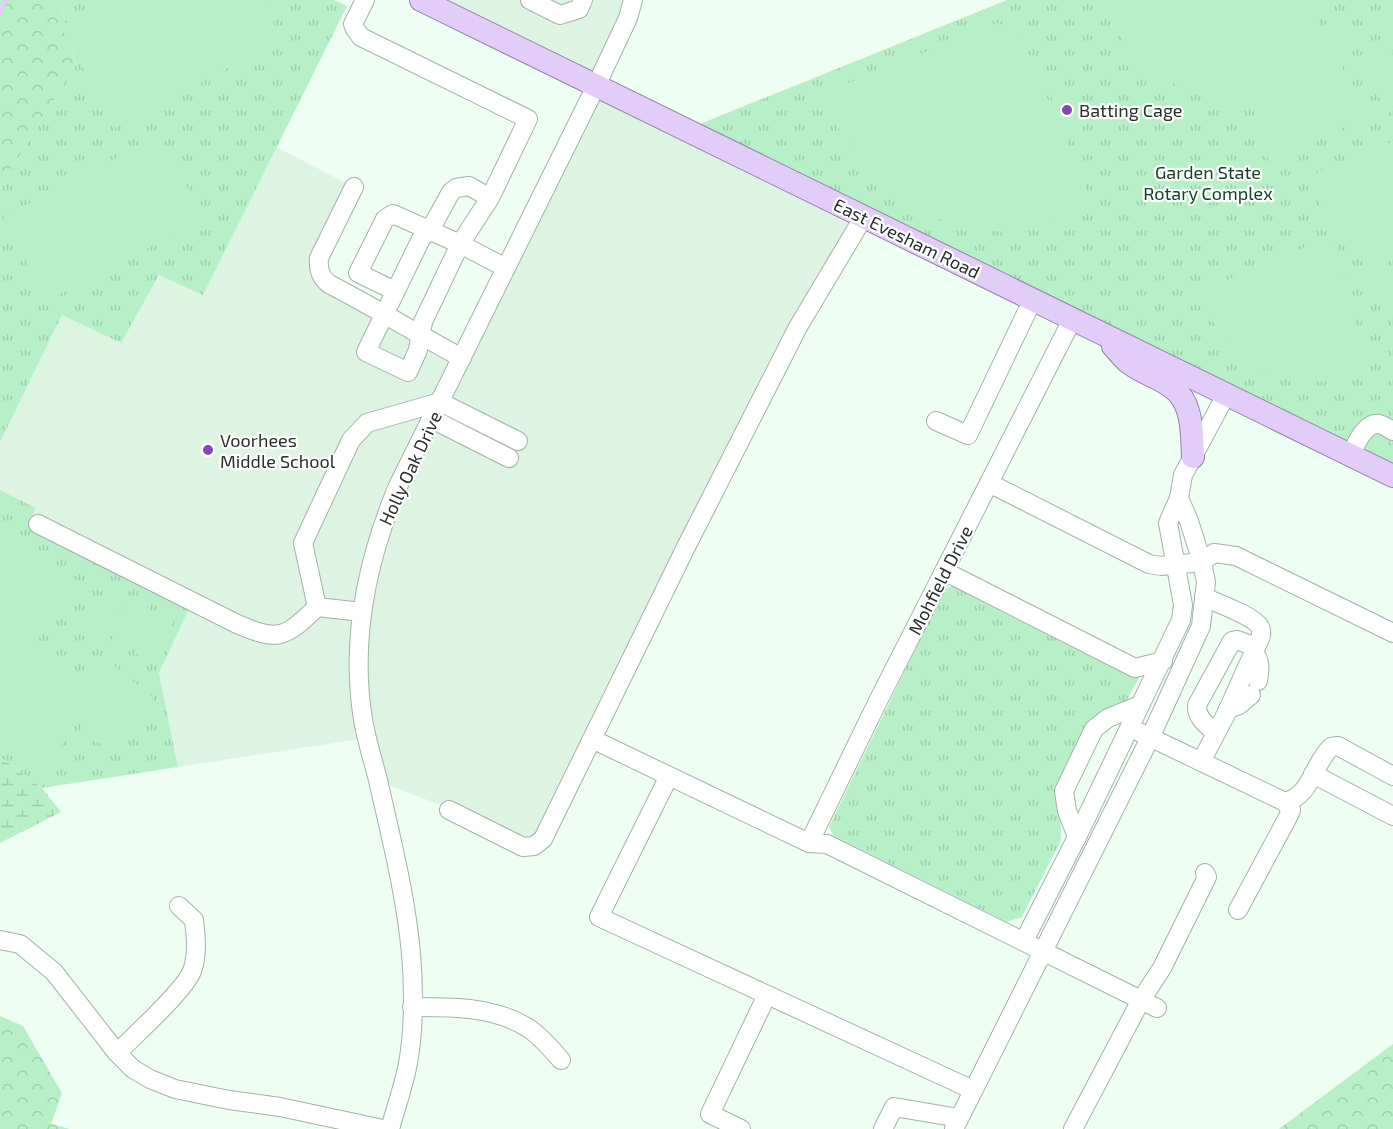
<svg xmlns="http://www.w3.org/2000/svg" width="1393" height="1129" viewBox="0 0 1393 1129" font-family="'Exo 2',sans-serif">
<defs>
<pattern id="grass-tufts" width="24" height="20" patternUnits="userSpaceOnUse" patternTransform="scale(1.5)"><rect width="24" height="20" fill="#b7f0c6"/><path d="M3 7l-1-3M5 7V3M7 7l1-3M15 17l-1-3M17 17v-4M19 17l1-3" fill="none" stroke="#9dceaa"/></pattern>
<pattern id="forest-crowns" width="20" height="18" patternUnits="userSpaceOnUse" patternTransform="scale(1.5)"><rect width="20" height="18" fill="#b7f0c6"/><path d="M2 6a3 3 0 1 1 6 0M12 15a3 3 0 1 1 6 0" fill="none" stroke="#9dceaa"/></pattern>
<pattern id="wetland-marsh" width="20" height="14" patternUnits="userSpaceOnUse" patternTransform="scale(1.5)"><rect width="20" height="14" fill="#b7f0c6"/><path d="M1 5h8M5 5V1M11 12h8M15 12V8" fill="none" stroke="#9dceaa"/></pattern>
</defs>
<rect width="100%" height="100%" fill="#eefef2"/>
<!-- built -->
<polygon fill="#def4e3" points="421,0 633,0 596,86 863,218 539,843 378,781 367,738 178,767 159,673 194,598 30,521 36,508 0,490 0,442 62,315 159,274 203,294 276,147 354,187 320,273 461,358 596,86"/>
<!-- grass -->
<g fill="url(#grass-tufts)">
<polygon points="73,0 334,0 347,6 203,295 159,275 121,343 62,315 0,442 0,188 76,62 61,7"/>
<polygon points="1007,0 1393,0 1393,476 685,130"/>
<polygon points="0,490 36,508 30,521 194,598 159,673 178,767 42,788 0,757"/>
<polygon points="954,585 1129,673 1140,676 1128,698 1060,785 1061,840 1022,917 1007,922 834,836 829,827 939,600 946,589"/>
</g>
<!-- forest -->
<g fill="url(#forest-crowns)">
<polygon points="0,0 73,0 61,7 76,62 0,188"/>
<polygon points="0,1016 23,1026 62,1093 51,1124 70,1129 0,1129"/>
<polygon points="1393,1044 1393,1129 1279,1129"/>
</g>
<!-- wetland -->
<polygon fill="url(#wetland-marsh)" points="0,757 42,788 61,812 0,843"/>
<!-- garden -->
<g fill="#b7f0c6">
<polygon points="116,0 261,0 282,39 116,128 62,29"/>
<path d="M1098,0H1319L1325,14L1317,19L1352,87L1365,106L1360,123L1349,125L1272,165C1260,146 1255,129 1254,107C1183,102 1129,64 1098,0Z"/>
<polygon points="1393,6 1393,47 1377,13"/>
<polygon points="1342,16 1358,48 1340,57 1324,25"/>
<polygon points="998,23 1016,31 1022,38 1093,206 1076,215 1059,220 1041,224 1022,224 1001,232 944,221 908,202 857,156 833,120 829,91"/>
<polygon points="1388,48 1393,57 1393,111 1388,113 1360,64"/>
<polygon points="1067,87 1084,126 1067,134 1050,94"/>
<polygon points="160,135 204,219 47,301 3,217"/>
<path d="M1393,141V258C1349,250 1323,215 1306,177Z"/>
<path d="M1324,239L1336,246L1370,376C1320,385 1275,388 1236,349C1229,342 1221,334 1215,325C1209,314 1206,302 1201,291Z"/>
<polygon points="1378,266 1393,280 1393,304 1366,279"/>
<polygon points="21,535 73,579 80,581 81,585 79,591 33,645 27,645 88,679 109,662 152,696 153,704 119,752 92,740 82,732 77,716 49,767 0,741 0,545"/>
<polygon points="107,588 126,598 105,639 86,629"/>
<polygon points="132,600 151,609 130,651 111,641"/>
<polygon points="155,612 174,621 153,662 135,653"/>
</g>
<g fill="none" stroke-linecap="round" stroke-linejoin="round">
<!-- stream -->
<polyline stroke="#e3cafe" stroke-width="4" points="0,13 6,0"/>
<defs>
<g id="minor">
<polyline points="365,0 353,24 355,29 361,37 528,119 490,198 460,244 423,322 418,350 408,372 366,352 421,239 435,221 451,192 456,188 469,186 490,198"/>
<polyline points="530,0 560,15 579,9 583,0"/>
<path d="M354,187L319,258C318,269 320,277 329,284C374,307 417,334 462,358"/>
<polyline points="395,291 358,273 385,219 393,214 460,244 506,268"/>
<polyline points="432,419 509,458"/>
<polyline points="936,421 968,435 1033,299"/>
<path d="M1351,455C1355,445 1365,422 1379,424C1384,425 1389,429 1393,431"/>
<polyline points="989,483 1149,564 1161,566 1202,562 1214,553 1236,556 1393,633"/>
<path d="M38,524L235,623C278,642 284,639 317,607"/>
<polyline points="944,571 1135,668 1163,661"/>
<polyline points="317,607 303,543 351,440 367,423 440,402 518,441"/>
<polyline points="317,607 362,612"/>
<path d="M1254,652C1261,662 1260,669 1258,681"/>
<polyline points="1228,709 1239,705 1251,695"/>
<path d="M1139,732L1285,802C1312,795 1313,764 1331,747L1338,746L1393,776"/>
<path d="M1216,733C1207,725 1196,718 1197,705L1232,641L1237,640L1256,647"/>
<polyline points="592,739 809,843 827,844 1157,1008"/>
<path d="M1201,762L1226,714L1261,636C1261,632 1262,630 1260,627C1254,616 1217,603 1204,597"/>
<polyline points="1313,774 1393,816"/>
<polyline points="669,776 599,917 973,1090"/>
<polyline points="449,810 523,847 534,846 543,839 686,547 798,327 863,218"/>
<polyline points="1077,837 1067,811 1064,791 1094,729 1108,718 1140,705"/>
<polyline points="809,843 878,701 1073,318"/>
<polyline points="1238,910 1288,817 1291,810 1285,802"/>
<polyline points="0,940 20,944 54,972 117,1053 133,1069 150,1079 175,1089 229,1100 280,1107 383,1129"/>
<polyline points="1024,941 1077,837 1181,620 1183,605 1168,523 1179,498 1183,475 1227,393"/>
<path d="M412,1007C451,1007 494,1006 528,1028C541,1036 551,1049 561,1060"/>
<path d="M117,1053C134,1036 185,990 192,971C198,954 196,937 194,920L179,906"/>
<path d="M390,1129C396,1107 404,1085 408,1063C414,1032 414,986 411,954C406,896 391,838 378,780C373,760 366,739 363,719C350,640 367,561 397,488L596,86L628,18L633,0"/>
<polyline points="741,1129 710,1114 767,995"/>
<polyline points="883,1129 894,1107 959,1118"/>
<polyline points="954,1129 1150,738 1201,626 1206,582 1202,562 1189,521 1179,498"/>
<polyline points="1073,1129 1141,1000 1162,968 1207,877 1205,873"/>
</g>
<g id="major">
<polyline points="421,0 1393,476"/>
<path d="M1113,346C1118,352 1123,358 1129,363C1150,379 1180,381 1188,411C1193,426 1192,441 1193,457"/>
</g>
</defs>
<!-- minor casing -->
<use href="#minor" stroke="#a3b2a7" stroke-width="20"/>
<!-- major casing -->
<use href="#major" stroke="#9580ac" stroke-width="24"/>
<!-- minor -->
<use href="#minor" stroke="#fff" stroke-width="18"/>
<!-- major -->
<use href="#major" stroke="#e2cdf8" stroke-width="22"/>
</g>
<!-- markers -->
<g fill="#8544b9" stroke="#fff" stroke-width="2">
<circle cx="1067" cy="110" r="6"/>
<circle cx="208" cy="450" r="6"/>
</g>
<g text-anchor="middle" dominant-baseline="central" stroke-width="4.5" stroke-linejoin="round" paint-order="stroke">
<!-- poi labels -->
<g font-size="18" fill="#282e29" stroke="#fff" text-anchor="start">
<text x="1079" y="110">Batting Cage</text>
<text x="220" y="440">Voorhees<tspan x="220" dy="21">Middle School</tspan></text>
</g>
<!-- park labels -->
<g font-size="18" fill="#114224" stroke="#fff">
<text x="1208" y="172">Garden State<tspan x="1208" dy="21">Rotary Complex</tspan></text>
</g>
<!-- street labels -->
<g font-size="18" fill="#282e29" stroke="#fff">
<text transform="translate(907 238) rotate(26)">East Evesham Road</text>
<text transform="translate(410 468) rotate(-65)">Holly Oak Drive</text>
<text transform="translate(940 580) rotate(-63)">Mohfield Drive</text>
</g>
</g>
</svg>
